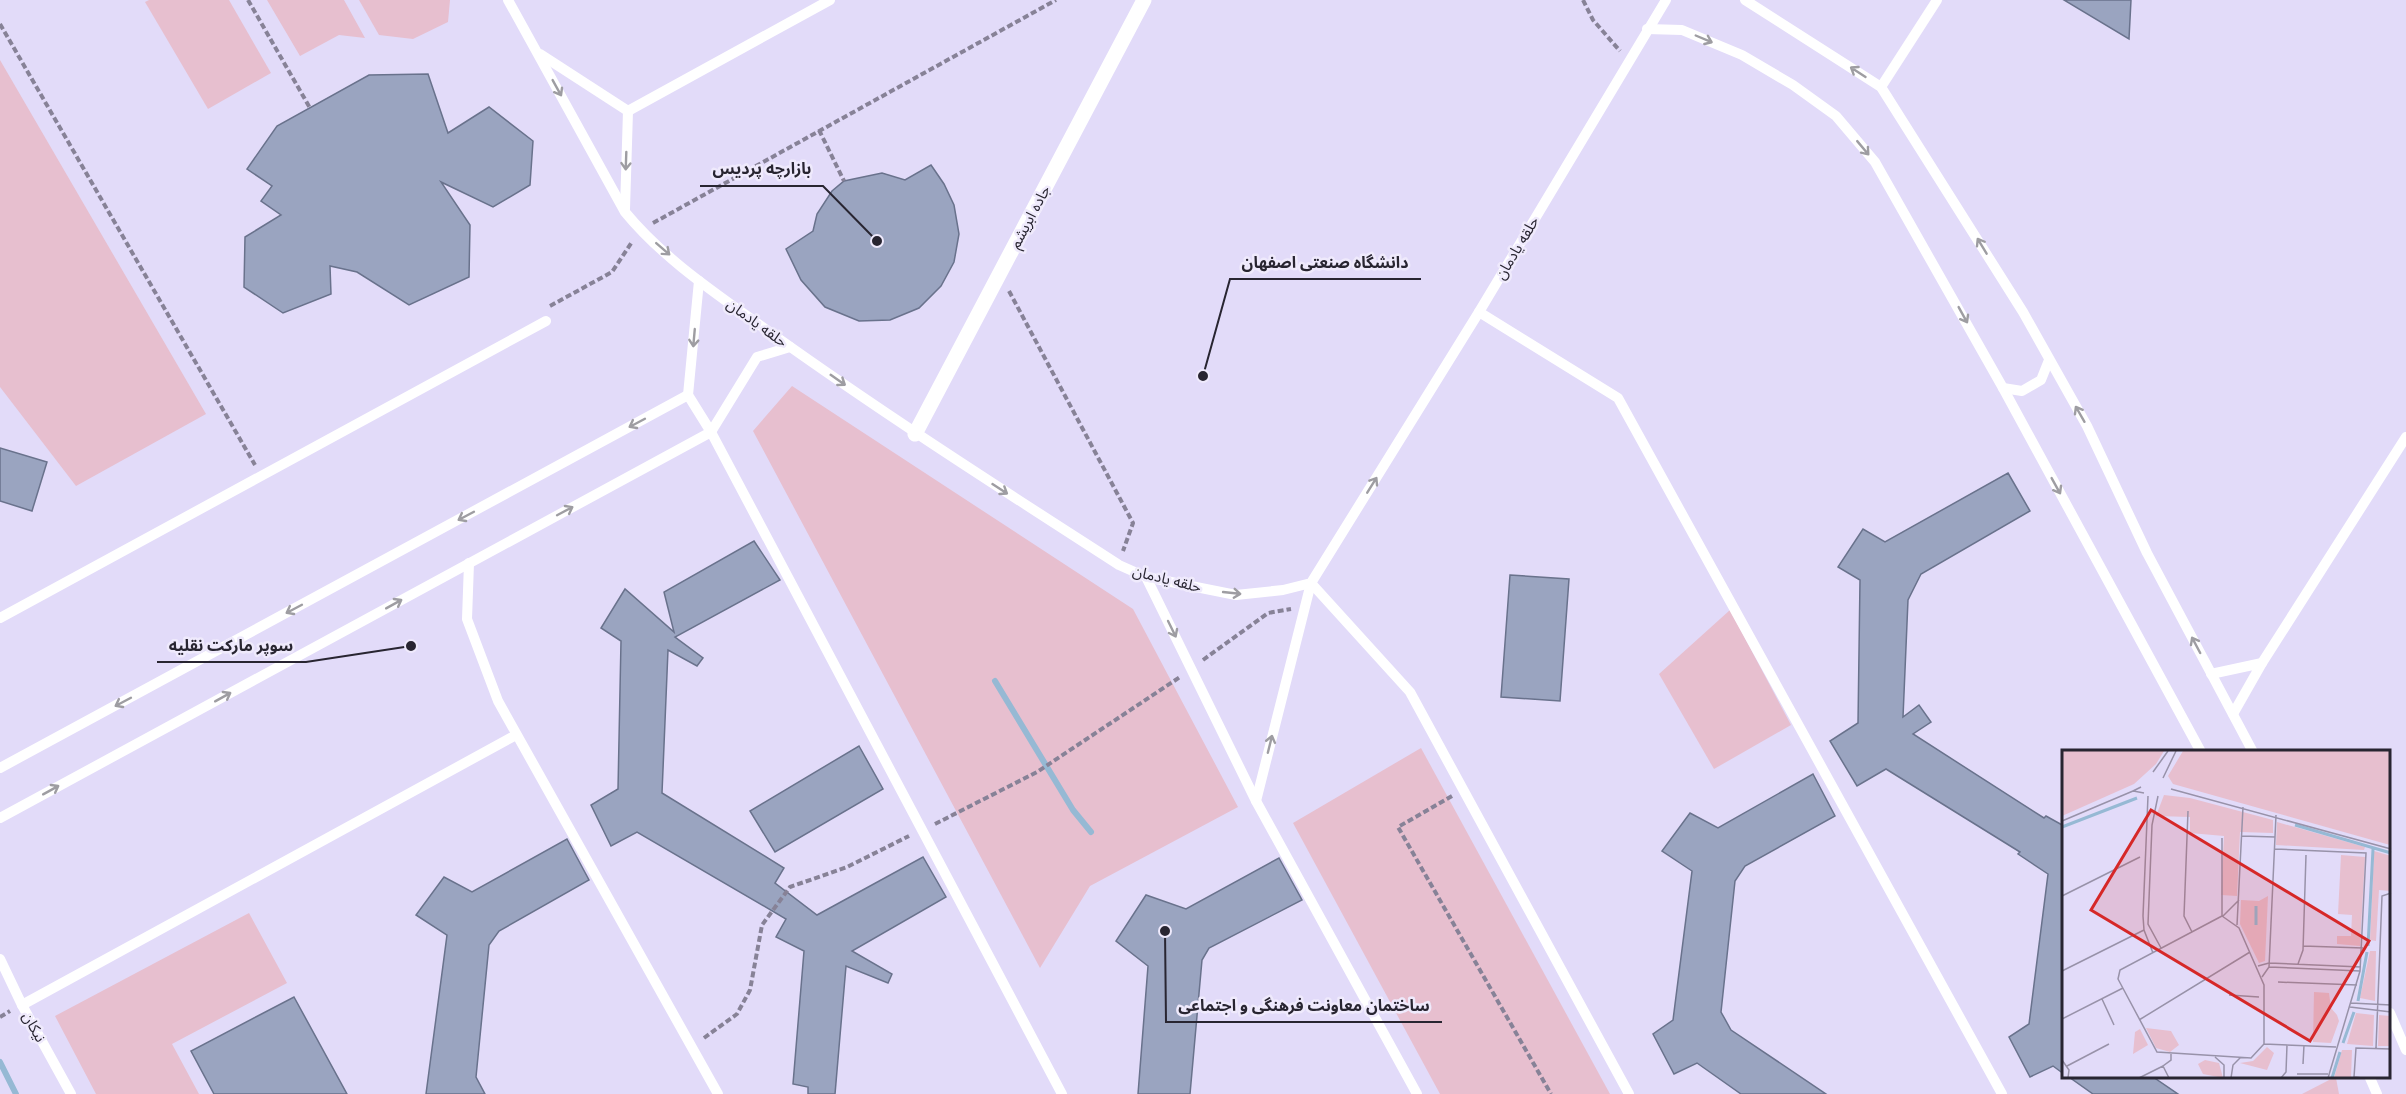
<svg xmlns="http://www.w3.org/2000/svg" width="2406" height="1094" viewBox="0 0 2406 1094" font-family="Raleway,'Noto Sans Arabic',sans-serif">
<rect width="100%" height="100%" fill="#e2dbf9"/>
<!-- green -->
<g fill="#e7bfcf">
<polygon points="149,0 229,0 271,73 208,109 145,2"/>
<polygon points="267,0 344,0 365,38 339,35 300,56"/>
<polygon points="359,0 450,0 448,22 413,39 379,35"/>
<polygon points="0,60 206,414 76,486 0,387"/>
<polygon points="792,386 1133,609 1238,807 1090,886 1040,968 753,431"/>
<polygon points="1730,610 1791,725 1714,769 1659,674"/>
<polygon points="1421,748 1610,1094 1440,1094 1293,823"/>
<polygon points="249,913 287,983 172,1044 199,1094 96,1094 55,1016"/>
<polygon points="2333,1078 2336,1078 2339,1094 2302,1094"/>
</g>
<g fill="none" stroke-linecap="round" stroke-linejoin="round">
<!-- stream -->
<g stroke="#96b9d4" stroke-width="6">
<polyline points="995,681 1073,810 1091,832"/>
<polyline points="0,1062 16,1094"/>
</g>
</g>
<!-- building -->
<g fill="#9aa4c0" stroke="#69728c" stroke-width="1.5">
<polygon points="2064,0 2131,0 2129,39"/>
<polygon points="428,74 448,133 489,107 533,141 530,185 493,207 441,182 470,225 469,277 409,305 357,272 330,266 331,294 283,313 244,287 245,237 281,215 261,201 272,186 247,169 277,126 369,75"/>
<polygon points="931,165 944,184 954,205 959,234 954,262 941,286 919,308 890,320 859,321 825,307 801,280 786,249 813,231 817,214 832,191 844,181 882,173 905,180"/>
<polygon points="0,448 47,462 32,511 0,501"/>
<polygon points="2008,473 2030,511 1921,574 1908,600 1903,717 1919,705 1931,722 1913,734 2044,818 2046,816 2064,826 2064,1074 2053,1066 2030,1077 2009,1037 2029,1024 2048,874 2018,854 2020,852 1886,769 1857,786 1830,741 1858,723 1860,580 1838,567 1863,529 1885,542"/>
<polygon points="754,541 780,580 675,637 703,658 697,666 668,650 662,793 784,868 775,883 817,915 923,857 946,897 852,951 892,974 888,983 846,966 835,1094 808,1094 808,1087 793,1084 804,951 776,937 786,919 637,832 611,846 591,805 618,789 621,641 601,628 625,589 674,632 664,592"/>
<polygon points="1510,575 1569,579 1560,701 1501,697"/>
<polygon points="859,746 883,789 775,852 750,811"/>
<polygon points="1813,774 1835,816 1745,866 1735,881 1721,1012 1731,1030 1826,1094 1741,1094 1697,1063 1674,1074 1653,1034 1673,1020 1692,871 1662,851 1690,813 1718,828"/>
<polygon points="567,839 589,880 499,931 489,945 476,1077 485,1094 426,1094 447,935 416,915 444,877 472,892"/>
<polygon points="1279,858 1302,900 1209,948 1202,960 1190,1094 1138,1094 1148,966 1116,941 1146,895 1186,909"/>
<polygon points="294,997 347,1094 214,1094 191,1051"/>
<polygon points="2069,1077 2153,1077 2178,1094 2093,1094"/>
</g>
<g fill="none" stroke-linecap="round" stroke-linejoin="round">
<!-- path -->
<g stroke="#878297" stroke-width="4" stroke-dasharray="6 3" stroke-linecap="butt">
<polyline points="248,0 310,108"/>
<polyline points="1583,0 1593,20 1620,51"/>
<polyline points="0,24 255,465"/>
<polyline points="819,130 844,181"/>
<polyline points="653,223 1056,0"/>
<polyline points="1009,291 1133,523 1123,551"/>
<polyline points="550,306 612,272 632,242"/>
<polyline points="1203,660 1268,613 1291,609"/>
<polyline points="1452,796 1398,827 1551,1094"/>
<polyline points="935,824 1037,772 1180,677"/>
<polyline points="0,1017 10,1011"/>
<polyline points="704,1038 737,1014 750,990 762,925 790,887 847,867 909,836"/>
</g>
<!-- service -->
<g stroke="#fff" stroke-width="10">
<path d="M508,0L625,212C666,262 723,298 775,336C887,416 1003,490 1119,565L1146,577L1236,595L1283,590L1311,583L1479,312L1666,0"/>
<polyline points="1745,0 1881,87 2023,312 2087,426 2147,553 2253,752"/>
<polyline points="1647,29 1682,30 1742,55 1793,85 1836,116 1875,162 2003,388 2201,752"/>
<polyline points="540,54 628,111"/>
<polyline points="1881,87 1937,0"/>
<polyline points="628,111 830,0"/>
<polyline points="625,209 628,111"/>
<polyline points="699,281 688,395 711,432 1062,1094"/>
<polyline points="1479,312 1618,398 2002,1094"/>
<polyline points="2003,388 2022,391 2041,380 2049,360"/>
<polyline points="469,563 467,619 498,701 718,1094"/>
<polyline points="1146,577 1256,801 1417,1094"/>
<polyline points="1311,583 1410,692 1629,1094"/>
<polyline points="0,618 546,321"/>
<polyline points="2262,663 2406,437"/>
<polyline points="2211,674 2262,663 2233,714"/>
<polyline points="0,768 688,395"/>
<polyline points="1256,801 1311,583"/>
<polyline points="0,818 711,432 757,357 790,347"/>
<polyline points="0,959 22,1005 71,1094"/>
<polyline points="22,1005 516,735"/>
<polyline points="2390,1013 2406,1050"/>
<polyline points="2370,1078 2377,1094"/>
</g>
<!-- pedestrian -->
<polyline stroke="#fff" stroke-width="15" points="915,434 1144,0"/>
</g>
<!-- one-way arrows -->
<defs><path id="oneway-shaft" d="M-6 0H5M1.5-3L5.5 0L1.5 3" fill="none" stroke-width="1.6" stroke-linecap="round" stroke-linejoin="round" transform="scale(1.5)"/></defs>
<g stroke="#9e9da2">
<use href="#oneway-shaft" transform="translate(1704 39) rotate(23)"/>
<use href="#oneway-shaft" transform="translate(1858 72) rotate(-147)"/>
<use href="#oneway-shaft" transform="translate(557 88) rotate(61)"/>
<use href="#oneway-shaft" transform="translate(1863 148) rotate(50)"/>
<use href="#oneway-shaft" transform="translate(626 161) rotate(92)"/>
<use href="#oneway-shaft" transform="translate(1982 246) rotate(-121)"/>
<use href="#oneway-shaft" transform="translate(663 249) rotate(41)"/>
<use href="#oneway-shaft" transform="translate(1963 315) rotate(61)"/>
<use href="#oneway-shaft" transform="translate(694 338) rotate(95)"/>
<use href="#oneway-shaft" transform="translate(838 380) rotate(35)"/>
<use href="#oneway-shaft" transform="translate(2080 414) rotate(-120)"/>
<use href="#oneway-shaft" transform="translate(637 423) rotate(152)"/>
<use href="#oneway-shaft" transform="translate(1372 485) rotate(-58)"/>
<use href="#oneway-shaft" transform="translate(2056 486) rotate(61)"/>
<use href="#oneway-shaft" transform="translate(1000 489) rotate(33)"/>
<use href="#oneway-shaft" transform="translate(565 511) rotate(-28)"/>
<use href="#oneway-shaft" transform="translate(466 516) rotate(152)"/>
<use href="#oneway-shaft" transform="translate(1232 593) rotate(6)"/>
<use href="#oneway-shaft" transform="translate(394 604) rotate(-29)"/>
<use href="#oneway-shaft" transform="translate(294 609) rotate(152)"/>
<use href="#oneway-shaft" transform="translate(1172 629) rotate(64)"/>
<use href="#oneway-shaft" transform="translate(2196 645) rotate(-118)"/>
<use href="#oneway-shaft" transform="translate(223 697) rotate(-29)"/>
<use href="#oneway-shaft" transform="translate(123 702) rotate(152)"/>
<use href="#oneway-shaft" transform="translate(1270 744) rotate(-76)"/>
<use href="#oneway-shaft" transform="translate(51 790) rotate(-29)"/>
</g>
<g text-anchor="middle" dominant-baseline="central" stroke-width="5" stroke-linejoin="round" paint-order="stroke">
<!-- street labels -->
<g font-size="15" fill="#282531" stroke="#efeafc">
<text transform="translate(1030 217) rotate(-62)">جاده ابریشم</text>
<text transform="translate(1517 248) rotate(-59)">حلقه یادمان</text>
<text transform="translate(757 323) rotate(36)">حلقه یادمان</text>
<text transform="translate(1167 579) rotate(14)">حلقه یادمان</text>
<text transform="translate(34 1027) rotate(61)">نیکان</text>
</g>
</g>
<!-- overview -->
<g transform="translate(2062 750)">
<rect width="328" height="328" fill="#e2dbf9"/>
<path d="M0,1H102L94,14L72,34L0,66ZM121,1H328V95L111,34L106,26ZM102,45L128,48L211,70V83L178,82L175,146L159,145L162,86L128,83V67L94,66ZM215,72L303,97L302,100L214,95ZM312,101L329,106L328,141L317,140L314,191L308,190ZM279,105L303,107L298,196L275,194V186H289L290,165L276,164ZM206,146L203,211L197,213L178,174L179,150L197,151ZM308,201H314L313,251L298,248ZM252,242L267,243L269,258L275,265L277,271L269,293L251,292ZM294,263L312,265L311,296L285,294ZM317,265L328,266V296H316ZM84,278L109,281L117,295L108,302L94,298ZM78,279L86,295L71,304L73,282ZM205,297L212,303L205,320L178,313L191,311ZM280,300H290L289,328H272ZM143,310L157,313L161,328L141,324L136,314Z" fill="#e7bfcf"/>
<path fill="none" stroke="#96b9d4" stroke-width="3" d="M233,75L329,103M0,77L75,48M194,156V175M306,196L311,99M296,251L305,202M281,293L292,262M270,328L278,302"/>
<path fill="none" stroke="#9892a9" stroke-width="1.5" d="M91,22L106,1M101,28L114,1M79,37L71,41L82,43M109,39L329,99M86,46L81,166L82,180L91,203M96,46L90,75L86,174L99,198M126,61L122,166L130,182M0,71L71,41M180,86L213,87M160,88V166M213,99L304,103L298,221L266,328M0,146L78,107M160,166L177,178L202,235V294L189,308L95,302L56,229L58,220ZM161,166L177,150M175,175L181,57M241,196L301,198M236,214L241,200L244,105M196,216L207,213L299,217M207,217L298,221M0,221L82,180M200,227L207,217L214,65M216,232L295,235M167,245L197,247M40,249L52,275M289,253L329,255M288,257L329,262M0,269L61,238M77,270L188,202M202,294L274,297M314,298L320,146L329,143M153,307L162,315V328M0,310L7,320L6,328M241,314L242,295M5,316L47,294M235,324H266M77,328L101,316M107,328L101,316L109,310V304M169,328L171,315L178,308M219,328L224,322L225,295M301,328L292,327L294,298L329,299"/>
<path fill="#d62828" fill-opacity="0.15" stroke="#d62828" stroke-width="3" d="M89,60L307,191L248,291L29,160Z"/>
<rect width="328" height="328" fill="none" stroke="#282531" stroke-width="3"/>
</g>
<!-- callouts -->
<path fill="none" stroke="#282531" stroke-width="2" d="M877 241L823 186H700M1203 376L1230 279H1421M411 646L306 662H157M1165 931L1166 1022H1442"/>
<g fill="#282531" stroke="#efeafc" stroke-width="2">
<circle cx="877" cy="241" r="6"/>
<circle cx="1203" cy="376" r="6"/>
<circle cx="411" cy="646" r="6"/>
<circle cx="1165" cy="931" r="6"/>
</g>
<g font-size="16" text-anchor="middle" font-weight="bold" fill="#282531" stroke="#efeafc" stroke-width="5" stroke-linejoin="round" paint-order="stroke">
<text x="762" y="174">بازارچه پردیس</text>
<text x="1325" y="268">دانشگاه صنعتی اصفهان</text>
<text x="231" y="651">سوپر مارکت نقلیه</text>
<text x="1304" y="1011">ساختمان معاونت فرهنگی و اجتماعی</text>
</g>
</svg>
